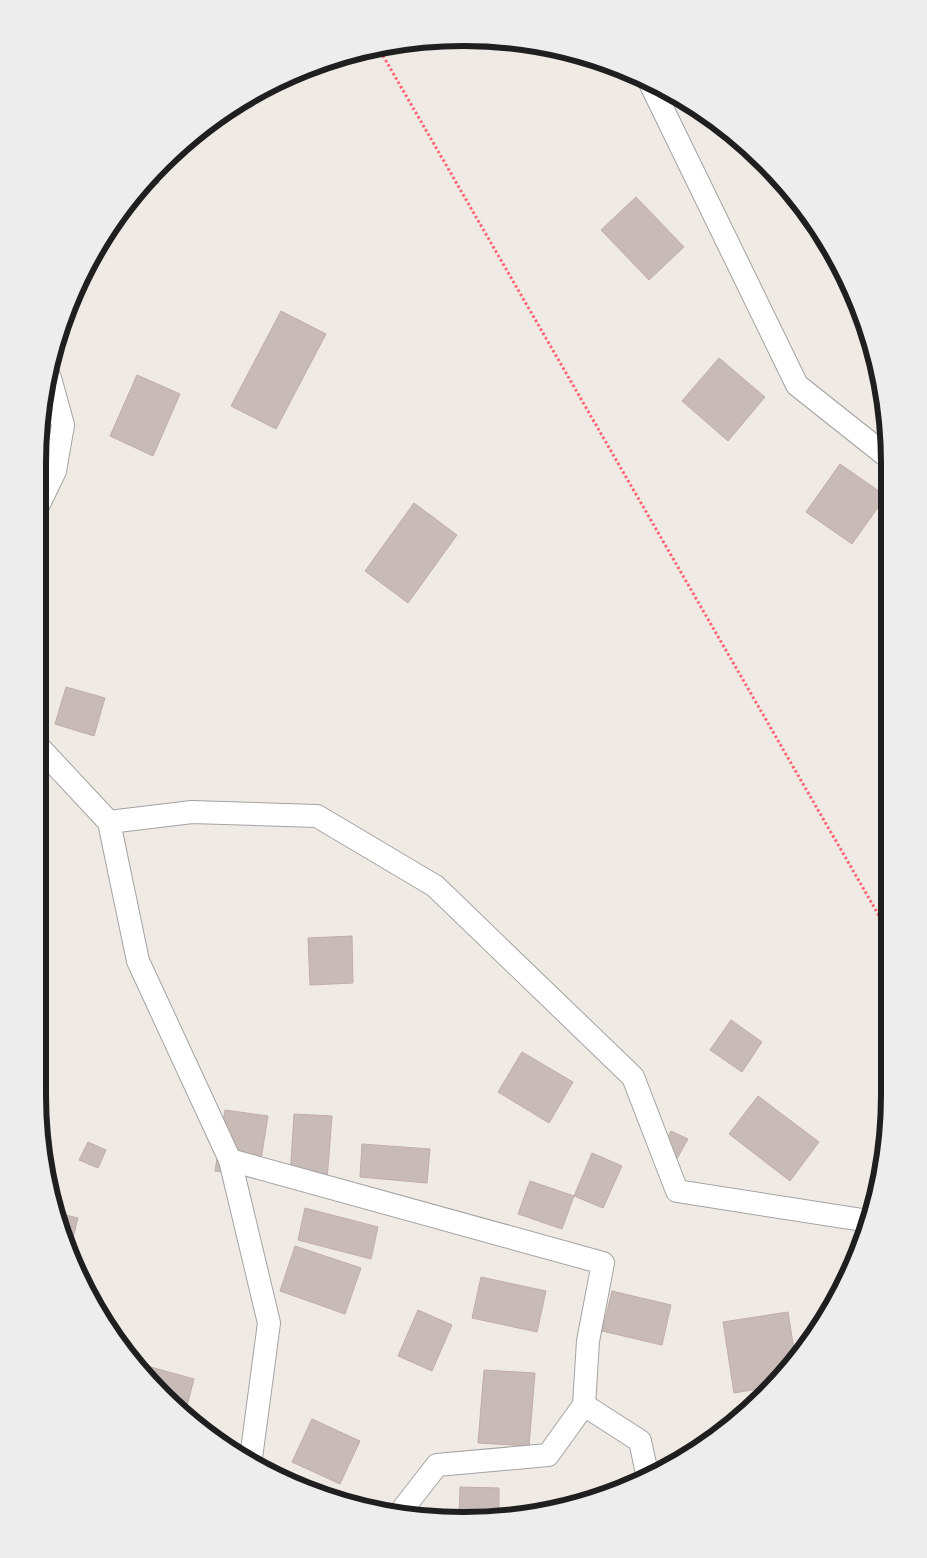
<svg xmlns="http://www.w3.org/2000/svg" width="927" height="1558" viewBox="0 0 927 1558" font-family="'Open Sans',sans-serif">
<rect width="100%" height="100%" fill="#f0eae4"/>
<!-- building -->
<g fill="#c8bbb7" stroke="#c2ada6">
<polygon points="156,170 159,183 142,187"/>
<polygon points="636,197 684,247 649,280 601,230"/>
<polygon points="281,311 326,334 276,429 231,406"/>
<polygon points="719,358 765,397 728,441 682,401"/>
<polygon points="137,375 180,394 153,456 110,436"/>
<polygon points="840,464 886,496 852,544 806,512"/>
<polygon points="414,503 457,535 408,603 365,571"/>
<polygon points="66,687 105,698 94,736 55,724"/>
<polygon points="352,936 353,983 310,985 308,938"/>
<polygon points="731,1020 762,1042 742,1072 710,1050"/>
<polygon points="522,1052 573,1082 549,1123 498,1092"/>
<polygon points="758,1096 819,1142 790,1181 729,1134"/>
<polygon points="225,1110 268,1116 258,1178 215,1171"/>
<polygon points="294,1114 332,1116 327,1180 290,1177"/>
<polygon points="671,1131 688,1139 670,1171 654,1162"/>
<polygon points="88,1142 106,1150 98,1168 79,1160"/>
<polygon points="362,1144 430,1149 427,1183 360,1177"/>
<polygon points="592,1153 622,1166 603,1208 574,1196"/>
<polygon points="530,1181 574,1196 562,1229 518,1214"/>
<polygon points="305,1208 378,1227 371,1259 298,1240"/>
<polygon points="57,1213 78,1218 70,1250 60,1231"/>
<polygon points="295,1246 361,1268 345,1314 280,1291"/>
<polygon points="481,1277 546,1291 537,1332 472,1318"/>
<polygon points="612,1291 671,1305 662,1345 602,1331"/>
<polygon points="418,1310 452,1325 432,1371 398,1356"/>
<polygon points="788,1312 795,1356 764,1388 734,1393 723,1322"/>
<polygon points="147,1366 194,1379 185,1413 145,1373"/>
<polygon points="484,1370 535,1373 529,1446 478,1443"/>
<polygon points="312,1419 360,1441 340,1484 292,1462"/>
<polygon points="460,1487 499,1488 499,1515 459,1520"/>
</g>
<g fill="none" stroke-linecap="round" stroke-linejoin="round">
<defs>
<g id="street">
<polyline points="650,83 797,385 889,458"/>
<polyline points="38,506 55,471 63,425 50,378"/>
<polyline points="38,746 109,822 138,961 230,1160 269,1323 251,1458"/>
<polyline points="109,822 192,812 317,816 435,886 633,1077 677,1191 869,1221"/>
<polyline points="230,1160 603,1263 588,1341 584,1405 548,1455 437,1465 402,1510"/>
<polyline points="584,1405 640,1441 647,1473"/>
</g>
</defs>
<!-- street casing -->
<use href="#street" stroke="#a3a3a3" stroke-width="24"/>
<!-- path -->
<polyline stroke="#ff6675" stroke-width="3" stroke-dasharray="2.5 2.5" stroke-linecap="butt" points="378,47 889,933"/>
<!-- street -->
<use href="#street" stroke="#fff" stroke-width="22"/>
</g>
<!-- crop -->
<path d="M0 0H927V1558H0ZM463 46H464A417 417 0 0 1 881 463V1095A417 417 0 0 1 464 1512H463A417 417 0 0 1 46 1095V463A417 417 0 0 1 463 46Z" fill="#ededed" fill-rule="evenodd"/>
<path fill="none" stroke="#1f1f1f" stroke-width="6" d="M463 46H464A417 417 0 0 1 881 463V1095A417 417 0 0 1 464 1512H463A417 417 0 0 1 46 1095V463A417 417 0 0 1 463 46Z"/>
</svg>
